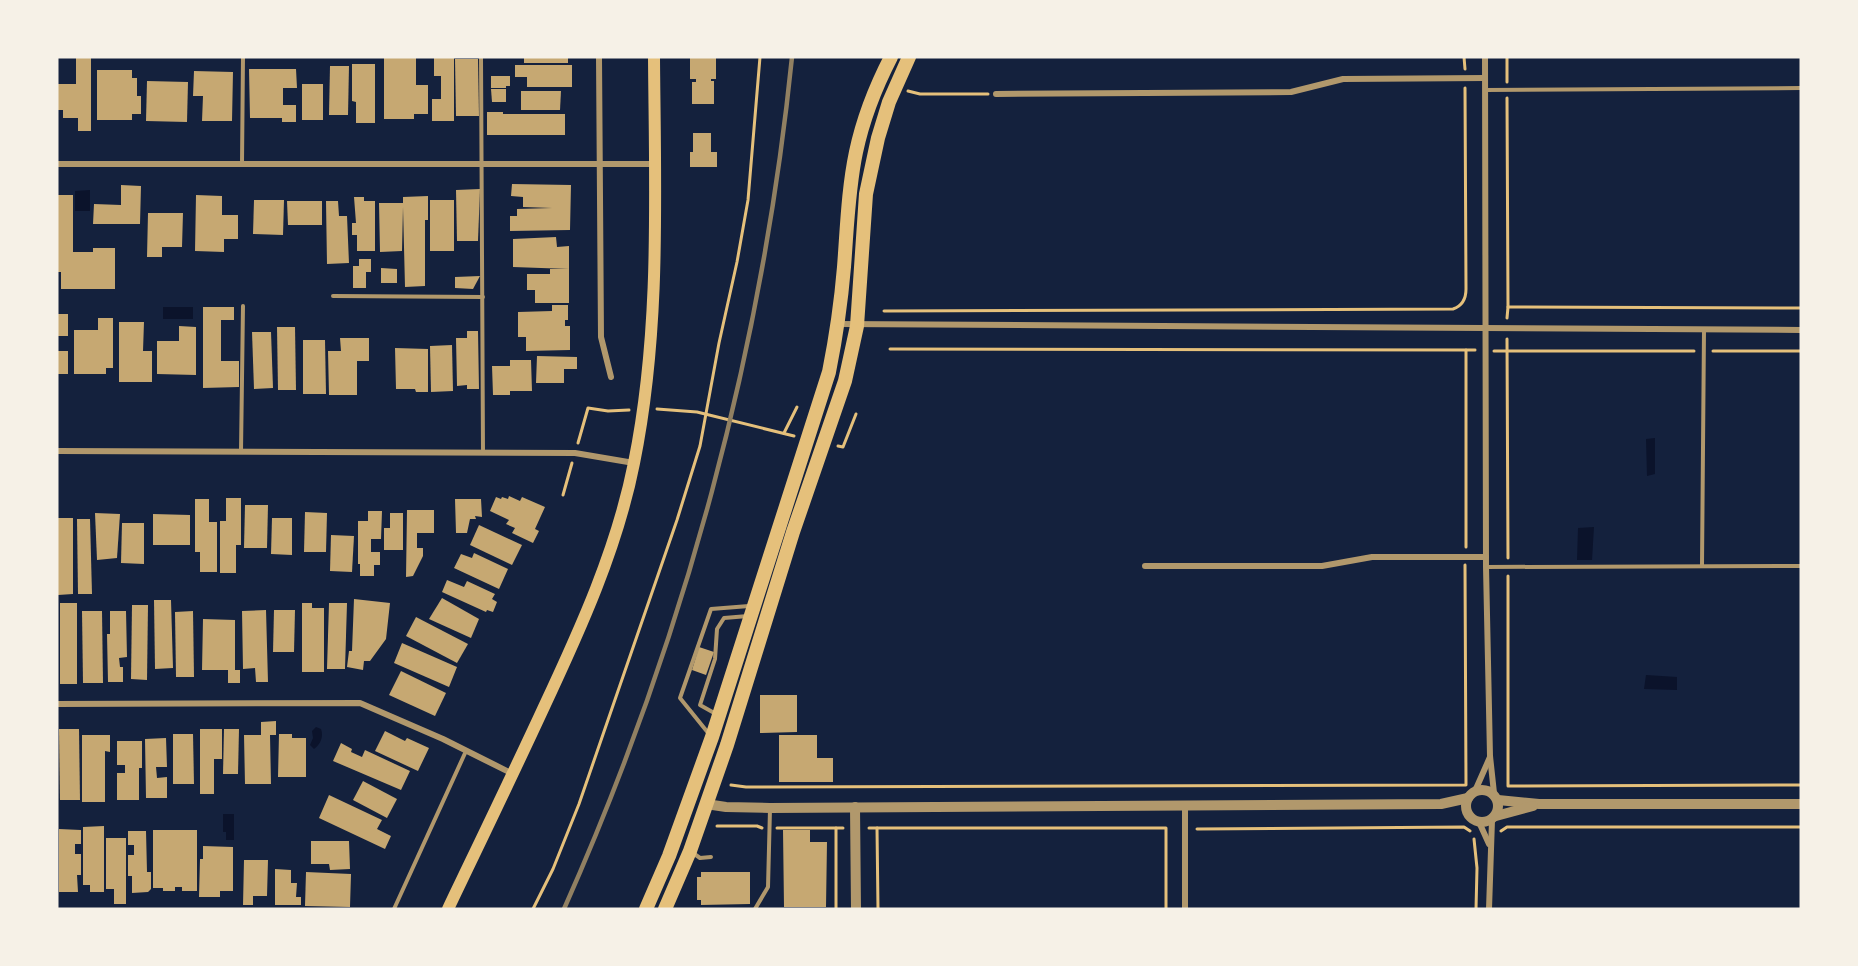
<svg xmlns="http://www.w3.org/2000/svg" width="1858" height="966" viewBox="0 0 1858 966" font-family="'Golos Text',sans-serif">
<rect width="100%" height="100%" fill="#14213d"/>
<!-- water -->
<g fill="#0b132b">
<polygon points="90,190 90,211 75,211 75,191"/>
<rect x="163" y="307" width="30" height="12"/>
<polygon points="1655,438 1655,474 1647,476 1646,439"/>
<polygon points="1594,527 1592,560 1577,560 1578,528"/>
<polygon points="1646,675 1677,677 1677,690 1644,689"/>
<path d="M316,727L321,729C324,737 320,745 314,749L310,745L313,738L312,731Z"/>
<polygon points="223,814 234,814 234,840 226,840 226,832 223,832"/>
</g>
<!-- building -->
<g fill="#c6a872">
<polygon points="76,57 91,57 91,131 78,131 78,118 63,118 63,110 57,110 57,84 76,84"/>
<polygon points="384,57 416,57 416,85 428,85 428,114 414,114 414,119 384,119"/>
<rect x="524" y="57" width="44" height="6"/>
<polygon points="690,57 716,57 716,79 711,79 711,81 714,81 714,104 692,104 692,82 696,82 696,79 690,79"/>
<polygon points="434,58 454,58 454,121 432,121 432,99 441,99 441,76 434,76"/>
<polygon points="455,59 478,59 479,116 456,116"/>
<polygon points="352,64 375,64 375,123 356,123 356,102 352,101"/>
<polygon points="515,65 572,65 572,87 527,87 527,77 515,77"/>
<polygon points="330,66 349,66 348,115 329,115"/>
<polygon points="249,69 296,69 297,88 283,88 283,105 296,105 296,122 282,122 282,118 250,118"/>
<polygon points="97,70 132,70 132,78 137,78 137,96 141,96 141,114 132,114 132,120 97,120"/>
<polygon points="194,71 233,72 232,121 202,121 203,96 193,96"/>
<polygon points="491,76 510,76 510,86 506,86 506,88 491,88"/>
<polygon points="147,81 188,82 187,122 146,121"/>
<rect x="302" y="84" width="21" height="36"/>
<polygon points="491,89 506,89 506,102 492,102"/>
<polygon points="521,91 561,91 560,110 521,110"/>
<polygon points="487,112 503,112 503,114 565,114 565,135 487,135"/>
<polygon points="693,133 711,133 711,152 717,152 717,167 690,167 690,152 693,152"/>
<polygon points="512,184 571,185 570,230 510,231 510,216 517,216 517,209 552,208 523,207 523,197 511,196"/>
<polygon points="121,185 141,186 140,224 93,224 94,204 121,205"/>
<polygon points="480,189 478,241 457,241 456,190"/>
<polygon points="57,195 73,195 73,252 93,252 93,248 115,248 115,289 61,289 61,272 57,272"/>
<polygon points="196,195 222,196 222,215 238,215 238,239 224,239 224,252 195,251"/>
<polygon points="428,196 428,220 425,220 425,286 405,287 403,207 402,251 380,252 379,203 403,203 403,197"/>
<polygon points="354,197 364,197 364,201 375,201 375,251 357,251 357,235 352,235 352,223 356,223"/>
<polygon points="254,200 284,200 283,235 253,234"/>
<rect x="430" y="200" width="24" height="51"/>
<polygon points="287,201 322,201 322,225 288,225"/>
<polygon points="326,201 338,201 339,216 347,216 349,263 327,264"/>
<polygon points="148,213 183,213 182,247 162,247 162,257 147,257"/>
<polygon points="556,237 557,247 569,246 569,269 513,267 513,239"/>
<polygon points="359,259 371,259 371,272 366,272 366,288 353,288 353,266 359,266"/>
<polygon points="381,268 397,269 397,283 381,283"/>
<polygon points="550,269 569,269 569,303 535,303 535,290 527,290 527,274 550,274"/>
<polygon points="480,276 473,289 455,288 455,277"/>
<polygon points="552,305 568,305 568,320 565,320 565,326 570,326 570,350 526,351 526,337 518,337 518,312 552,311"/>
<polygon points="203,307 234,307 234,320 221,320 221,361 239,361 239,387 203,388"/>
<rect x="57" y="314" width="11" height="22"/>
<polygon points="98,318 113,318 113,368 106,368 106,374 74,374 74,330 98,330"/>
<polygon points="119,322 144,322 143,351 152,351 152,382 119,382"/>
<polygon points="179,326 196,327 196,375 157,374 157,341 179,341"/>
<polygon points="277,327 295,327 296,390 278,390"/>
<polygon points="467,331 478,331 479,389 467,389 467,385 457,386 456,338 467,338"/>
<polygon points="252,332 271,332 273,388 254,389"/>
<polygon points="340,338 369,338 369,361 357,361 357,395 329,395 328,351 341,351"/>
<polygon points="303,340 325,340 326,394 303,394"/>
<polygon points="452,345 453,391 431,392 430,346"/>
<polygon points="395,348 428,349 428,392 416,392 415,389 396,389"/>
<rect x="57" y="351" width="11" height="23"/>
<polygon points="537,356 577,357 577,369 564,369 564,383 536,383"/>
<polygon points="510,360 531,360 532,391 510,391 510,395 493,395 492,366 510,366"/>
<polygon points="509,496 520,501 522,497 545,507 535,529 539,531 533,543 512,533 515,528 506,524 509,520 490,511 496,497 501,499 502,497 508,499"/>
<polygon points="226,498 241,498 241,545 236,545 236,573 220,573 220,521 226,521"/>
<polygon points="195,499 209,499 209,522 217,522 217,572 200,572 200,552 195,552"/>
<polygon points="455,499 481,499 482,517 475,516 476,519 470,519 467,533 456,533"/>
<polygon points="245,505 268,505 267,548 244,548"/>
<polygon points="407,510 434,510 434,533 417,533 417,548 423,548 423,556 413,576 406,577"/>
<polygon points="368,511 382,511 381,539 371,539 371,552 380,552 380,565 374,565 374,576 360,576 360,564 358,564 358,521 368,521"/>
<polygon points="305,512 327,513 326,552 304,552"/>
<polygon points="95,513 120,514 117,558 97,560"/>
<polygon points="390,513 403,513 403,550 384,550 384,528 390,528"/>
<polygon points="153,514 190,515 190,545 153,545"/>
<polygon points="57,518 73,518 73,594 58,595"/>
<polygon points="272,518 292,518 292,555 271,554"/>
<polygon points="77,519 90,519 92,594 78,594"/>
<polygon points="122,523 144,523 144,564 121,563"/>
<polygon points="479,525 522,545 512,565 470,545"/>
<polygon points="331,535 354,536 352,572 330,571"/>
<polygon points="474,553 508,569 499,589 454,568 461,554 472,558"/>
<polygon points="447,580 464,587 467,581 495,594 492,599 497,602 493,612 487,610 486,612 442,592"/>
<polygon points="442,598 479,619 471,638 429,619"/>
<polygon points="354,599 390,603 386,639 370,661 364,661 363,670 347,667 349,651 352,651"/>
<polygon points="154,600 171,600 173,668 155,669"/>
<rect x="60" y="603" width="17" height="81"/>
<polygon points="302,603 312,603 312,608 324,608 324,672 302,672"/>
<polygon points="329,603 347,603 345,669 327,669"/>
<polygon points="132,605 148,605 147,680 131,679"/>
<polygon points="266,610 268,682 256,682 255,668 243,669 242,611"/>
<polygon points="274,610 295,610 294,652 273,652"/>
<polygon points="82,611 102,611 103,683 83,683"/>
<polygon points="110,611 126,611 127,657 119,658 120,667 123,667 123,682 108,682 107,634 110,634"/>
<polygon points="193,611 194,677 176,677 175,612"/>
<polygon points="416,617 468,644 457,663 406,636"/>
<polygon points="203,619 235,620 235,670 240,670 240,683 228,683 228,670 202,670"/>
<polygon points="402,643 457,667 449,687 394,663"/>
<polygon points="699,647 714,652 706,675 692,670"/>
<polygon points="401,671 446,693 435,716 389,695"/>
<polygon points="760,695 797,695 797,732 760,733"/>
<polygon points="276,721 276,735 270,735 271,784 245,784 244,735 261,735 261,722"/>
<polygon points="59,729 79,729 80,800 60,800"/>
<polygon points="200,729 222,729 222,759 214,759 214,794 200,794"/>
<polygon points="224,729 239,729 238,774 223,774"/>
<polygon points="385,731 405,741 407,738 429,748 418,771 375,751"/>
<polygon points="173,734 193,734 194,784 173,784"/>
<polygon points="279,734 292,734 292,738 306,738 306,777 278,777"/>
<polygon points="82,735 110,735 110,752 105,751 105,802 82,802"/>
<polygon points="779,735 817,735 817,758 833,758 833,782 779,782"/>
<polygon points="166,738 167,767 156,767 157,778 167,777 167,798 146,798 145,739"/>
<polygon points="117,741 142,741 142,768 139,768 139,800 117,800 117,773 125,773 125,765 117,765"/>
<polygon points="341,743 352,749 351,752 362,757 365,750 410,771 401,790 333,761"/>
<polygon points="363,781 397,799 387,818 353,800"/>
<polygon points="329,795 382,820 377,829 391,836 385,849 319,818"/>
<polygon points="104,826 104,892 90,892 90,885 83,885 83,827"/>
<polygon points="59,829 81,830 81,844 75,844 75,854 81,854 81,875 77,875 78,892 59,892"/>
<polygon points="153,830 197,830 197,891 182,891 182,887 175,887 175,891 163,891 163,888 153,888"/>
<polygon points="783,830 810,830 810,842 827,842 826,907 784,907"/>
<polygon points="128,831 146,831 147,872 151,872 151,889 148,892 132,893 132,876 128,876 128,855 134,855 134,845 128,845"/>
<polygon points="106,838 126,838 126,904 114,904 114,889 106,889"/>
<polygon points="311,841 349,841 350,869 330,870 329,864 311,864"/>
<polygon points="203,846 233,847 233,891 220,891 220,897 199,897 200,859 203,859"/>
<polygon points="244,860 268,860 267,896 253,896 253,905 243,905"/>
<polygon points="275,869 291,870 291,883 297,883 296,897 301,897 301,905 275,905"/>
<polygon points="306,872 351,874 350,907 305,906"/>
<polygon points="701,872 750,872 750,904 701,905 701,900 697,900 697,877 701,877"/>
</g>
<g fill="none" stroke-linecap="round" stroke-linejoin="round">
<!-- path -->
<g stroke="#e5c07b" stroke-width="3">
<polyline points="1464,57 1465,69"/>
<polyline points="1507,82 1507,57"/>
<polyline points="908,91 920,94 988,94"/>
<polyline points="1507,98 1508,307 1801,308"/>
<path d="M884,311L1453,309C1462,306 1466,298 1466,289L1465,88"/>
<polyline points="1507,318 1508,307"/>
<polyline points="1507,339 1508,558"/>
<polyline points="890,349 1475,350"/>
<polyline points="1494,351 1694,351"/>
<polyline points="1713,351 1801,351"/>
<polyline points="657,409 697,412 794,436"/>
<polyline points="784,433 797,407"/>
<polyline points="578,443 588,408 608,411 629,410"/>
<polyline points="838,446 843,447 856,414"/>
<polyline points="563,495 572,463"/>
<polyline points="1466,547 1466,350"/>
<polyline points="1508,576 1508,786 1800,785"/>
<polyline points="731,785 746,787 1466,785 1465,565"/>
<polyline points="717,826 757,826 762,828"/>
<polyline points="777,828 836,828"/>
<polyline points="869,828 1166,828 1166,909"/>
<polyline points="877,828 878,909"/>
<polyline points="1197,829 1464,827 1470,831"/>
<polyline points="1501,831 1507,827 1801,827"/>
<polyline points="1474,839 1477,868 1476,909"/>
<polyline points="533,909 553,869 579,804 677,520 700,446 719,343 737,262 748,200 760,57"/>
<polyline points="836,909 836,828 843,828"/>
</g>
<!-- service -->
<g stroke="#b1986c" stroke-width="4">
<polyline points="481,57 483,451"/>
<polyline points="1485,90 1801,88"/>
<polyline points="242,163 243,57"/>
<polyline points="333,296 483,297"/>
<polyline points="241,451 243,306"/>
<polyline points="1702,566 1704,330"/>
<polyline points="1486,567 1801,566"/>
<polyline points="716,714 700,705 715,659 717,629 724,618 748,616"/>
<polyline points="709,734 680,698 711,609 749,606"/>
<polyline points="693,853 700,858 711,857"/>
<polyline points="394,909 466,751"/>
<polyline points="755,909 768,887 770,809"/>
</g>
<!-- minor -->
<g stroke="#b1986c" stroke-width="6">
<polyline points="599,57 601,337 611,377"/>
<polyline points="1485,57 1486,567 1490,756 1494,793"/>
<polyline points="996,94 1291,92 1343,79 1485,78"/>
<polyline points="57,164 655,164"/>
<polyline points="838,324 1801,330"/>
<polyline points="57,451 575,453 634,463"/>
<polyline points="1145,566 1322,566 1372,557 1486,557"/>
<polyline points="57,704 360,703 443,739 513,774"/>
<polyline points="1475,791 1490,757"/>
<polyline points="1479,822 1489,844"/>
<polyline points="1185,909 1185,806"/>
<polyline points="1489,909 1492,820"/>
</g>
<!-- tertiary -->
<g stroke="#b1986c" stroke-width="10">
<circle cx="1482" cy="806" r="16"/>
<polyline points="1498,800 1539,804 1801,804"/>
<polyline points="706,804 726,807 770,808 1441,804 1468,798"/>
<polyline points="855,807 856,909"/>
<polyline points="1496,816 1533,806"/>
</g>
<!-- primary -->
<path stroke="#e5c07b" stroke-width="12" d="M448,909C480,842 512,776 543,709C580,630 617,549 634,463C661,330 655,192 654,57"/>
<!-- trunk -->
<g stroke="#e5c07b" stroke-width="14">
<path d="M646,909L669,856L712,737L829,372C836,337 841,303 844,267C847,229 848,190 856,152C863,119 875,88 891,57"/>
<polyline points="665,909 690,851 727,745 793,532 845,381 857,326 866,194 878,138 889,102 909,57"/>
</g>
<!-- rail -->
<path stroke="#918062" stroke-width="4.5" d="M564,909C684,639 762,351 792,57"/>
</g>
<!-- border -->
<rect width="1858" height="966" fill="none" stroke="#f6f1e7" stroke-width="117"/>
</svg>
